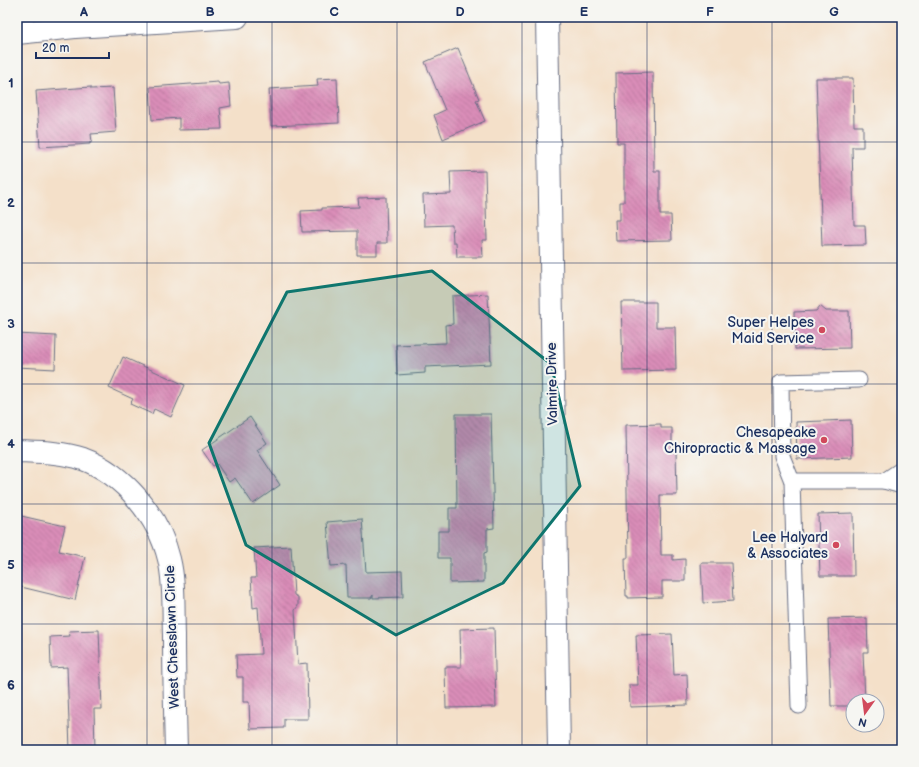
<svg xmlns="http://www.w3.org/2000/svg" width="919" height="767" viewBox="0 0 919 767" font-family="'Balsamiq Sans',sans-serif">
<defs>
<pattern id="building-back-hatch" width="6" height="6" patternUnits="userSpaceOnUse"><rect width="6" height="6" fill="#da8db8"/><path d="M-1 5l2 2M0 0l6 6M5-1l2 2" fill="none" stroke="#b07499"/></pattern>
</defs>
<rect width="100%" height="100%" fill="#f6f6f2"/>
<filter id="ink" filterUnits="userSpaceOnUse"><feTurbulence type="fractalNoise" baseFrequency=".025" numOctaves="2"/><feDisplacementMap in="SourceGraphic" scale="8" xChannelSelector="R" yChannelSelector="G"/><feConvolveMatrix kernelMatrix="1 2 1 2 8 2 1 2 1" color-interpolation-filters="sRGB"/></filter>
<filter id="wash" filterUnits="userSpaceOnUse"><feTurbulence type="fractalNoise" baseFrequency=".012" numOctaves="4" result="noise"/><feDisplacementMap in="SourceGraphic" scale="16" xChannelSelector="R" yChannelSelector="G"/><feGaussianBlur stdDeviation="0.9" result="paint"/><feColorMatrix in="noise" values="0 0 0 0 0 0 0 0 0 0 0 0 0 0 0 0 0 1.4 0 .05"/><feComposite in="paint" operator="in"/></filter>
<g filter="url(#wash)">
<rect width="100%" height="100%" fill="#f4e0c9"/>
<g id="blocks">
<!-- building -->
<g fill="url(#building-back-hatch)">
<polygon points="458,48 479,99 476,100 485,121 443,139 434,115 445,110 425,62"/>
<polygon points="653,72 654,171 660,171 660,215 671,215 672,240 616,241 615,220 620,220 620,202 624,202 624,143 617,143 616,73"/>
<polygon points="337,78 339,123 271,126 269,89 318,86 317,79"/>
<polygon points="816,78 853,78 854,126 863,126 863,147 852,147 854,225 865,225 866,245 822,246"/>
<polygon points="218,82 219,84 229,83 231,106 220,108 222,129 179,130 179,118 152,120 150,87"/>
<polygon points="91,87 91,89 113,88 116,132 91,134 92,142 90,142 90,144 40,147 36,91"/>
<polygon points="485,171 487,240 482,240 483,257 457,257 456,242 453,242 452,225 424,226 423,195 451,194 450,172"/>
<polygon points="386,197 387,243 377,243 377,255 357,255 357,231 302,232 301,211 322,210 322,208 359,207 358,198"/>
<polygon points="488,294 491,364 425,367 425,373 397,375 396,345 446,343 445,325 453,324 452,296"/>
<polygon points="621,302 656,302 656,327 675,327 676,370 623,371"/>
<polygon points="820,306 826,311 849,311 850,348 795,349 794,312 816,311"/>
<polygon points="17,334 56,336 55,369 17,367"/>
<polygon points="123,357 185,385 171,417 154,409 152,414 130,404 133,399 109,388"/>
<polygon points="456,414 491,414 494,528 487,529 487,552 484,553 484,582 450,583 450,558 438,558 438,531 449,531 449,508 457,508"/>
<polygon points="250,417 267,443 257,450 280,485 253,504 235,478 229,482 217,464 213,466 202,450"/>
<polygon points="851,420 852,457 797,459 796,422"/>
<polygon points="661,424 661,428 672,428 672,450 676,450 677,495 660,495 661,555 673,555 673,560 685,559 685,581 662,581 662,597 628,598 628,596 626,596 625,558 628,558 626,425"/>
<polygon points="853,513 854,576 820,576 818,514"/>
<polygon points="17,515 65,526 59,551 85,557 75,600 17,586"/>
<polygon points="362,519 366,572 402,571 403,597 373,598 373,595 371,598 347,598 346,565 331,566 327,522"/>
<polygon points="291,546 294,595 298,597 298,606 295,610 298,664 307,663 308,719 284,719 284,728 250,729 249,702 243,702 243,677 237,677 236,655 261,654 258,607 253,608 251,578 256,578 254,548"/>
<polygon points="701,563 731,563 733,601 703,603"/>
<polygon points="867,618 868,652 863,652 865,701 853,701 853,706 831,706 828,619"/>
<polygon points="494,628 496,707 446,708 445,667 461,667 460,629"/>
<polygon points="99,630 102,709 94,709 95,750 70,750 67,667 51,668 50,637 70,636 69,631"/>
<polygon points="672,634 674,675 687,674 688,705 630,707 629,685 638,685 636,635"/>
</g>
</g>
</g>
<g filter="url(#ink)">
<use href="#blocks" fill-opacity="0" stroke="#676d83" stroke-width="1"/>
<g fill="none" stroke-linecap="round" stroke-linejoin="round">
<defs>
<g id="service">
<polyline points="902,469 884,481 902,486"/>
<polyline points="792,481 782,456 781,382 859,380"/>
<polyline points="799,706 792,481 884,481"/>
</g>
<g id="minor">
<polyline points="547,17 559,750"/>
<polyline points="17,33 75,27 237,17"/>
<path d="M17,451C39,452 62,452 83,459C124,474 159,517 169,559C175,583 173,610 174,635C174,673 175,712 176,750"/>
</g>
</defs>
<!-- service casing -->
<use href="#service" stroke="#676d83" stroke-width="17"/>
<!-- minor casing -->
<use href="#minor" stroke="#676d83" stroke-width="24"/>
<!-- service -->
<use href="#service" stroke="#fff" stroke-width="15"/>
<!-- minor -->
<use href="#minor" stroke="#fff" stroke-width="22"/>
</g>
</g>
<!-- marked area -->
<path fill="#0f766e" fill-opacity="0.2" stroke="#0f766e" stroke-width="3" stroke-linejoin="round" d="M432,271L551,364L580,486L503,583L396,635L246,545L209,443L287,292Z"/>
<!-- grid -->
<path fill="none" stroke="#1b2f5e" stroke-width="1" stroke-opacity="0.55" d="M147,17V750M272,17V750M397,17V750M522,17V750M647,17V750M772,17V750M17,142H902M17,263H902M17,384H902M17,504H902M17,624H902"/>
<!-- markers -->
<g fill="#d1495b" stroke="#f6f6f2" stroke-width="1.5">
<circle cx="822" cy="330" r="4"/>
<circle cx="824" cy="440" r="4"/>
<circle cx="836" cy="545" r="4"/>
</g>
<g text-anchor="middle" dominant-baseline="central" stroke-width="4" stroke-linejoin="round" paint-order="stroke">
<!-- poi labels -->
<g font-size="14" fill="#1b2f5e" stroke="#f6f6f2" text-anchor="end">
<text x="814" y="322">Super Helpes<tspan x="814" dy="16">Maid Service</tspan></text>
<text x="816" y="432">Chesapeake<tspan x="816" dy="16">Chiropractic &amp; Massage</tspan></text>
<text x="828" y="537">Lee Halyard<tspan x="828" dy="16">&amp; Associates</tspan></text>
</g>
<!-- street labels -->
<g font-size="14" fill="#1b2f5e" stroke="#f6f6f2">
<text transform="translate(552 384) rotate(-91)">Valmire Drive</text>
<text transform="translate(172 637) rotate(-92)">West Chesslawn Circle</text>
</g>
</g>
<!-- margin -->
<rect width="919" height="767" fill="none" stroke="#f6f6f2" stroke-width="44"/>
<!-- north arrow -->
<g transform="translate(865 713) rotate(194)"><circle r="19" fill="#f6f6f2" stroke="#9ea6b7"/>
<path d="M0-3L7 15L0 10L-7 15Z" fill="#d1495b"/>
<text y="-6" font-size="11" font-weight="bold" text-anchor="middle" fill="#1b2f5e">N</text>
</g>
<!-- scale -->
<path d="M36 52v6h73v-6" fill="none" stroke="#1b2f5e" stroke-width="2"/>
<text x="42" y="52" font-size="12" fill="#1b2f5e" stroke="#f6f6f2" stroke-width="3" paint-order="stroke">20 m</text>
<rect x="22" y="22" width="875" height="723" fill="none" stroke="#1b2f5e" stroke-width="1.5"/>
<g font-size="13" text-anchor="middle" font-weight="bold" fill="#1b2f5e">
<text x="84" y="16">A</text>
<text x="210" y="16">B</text>
<text x="334" y="16">C</text>
<text x="460" y="16">D</text>
<text x="584" y="16">E</text>
<text x="710" y="16">F</text>
<text x="834" y="16">G</text>
<text x="11" y="87">1</text>
<text x="11" y="207">2</text>
<text x="11" y="328">3</text>
<text x="11" y="448">4</text>
<text x="11" y="569">5</text>
<text x="11" y="689">6</text>
</g>
</svg>
